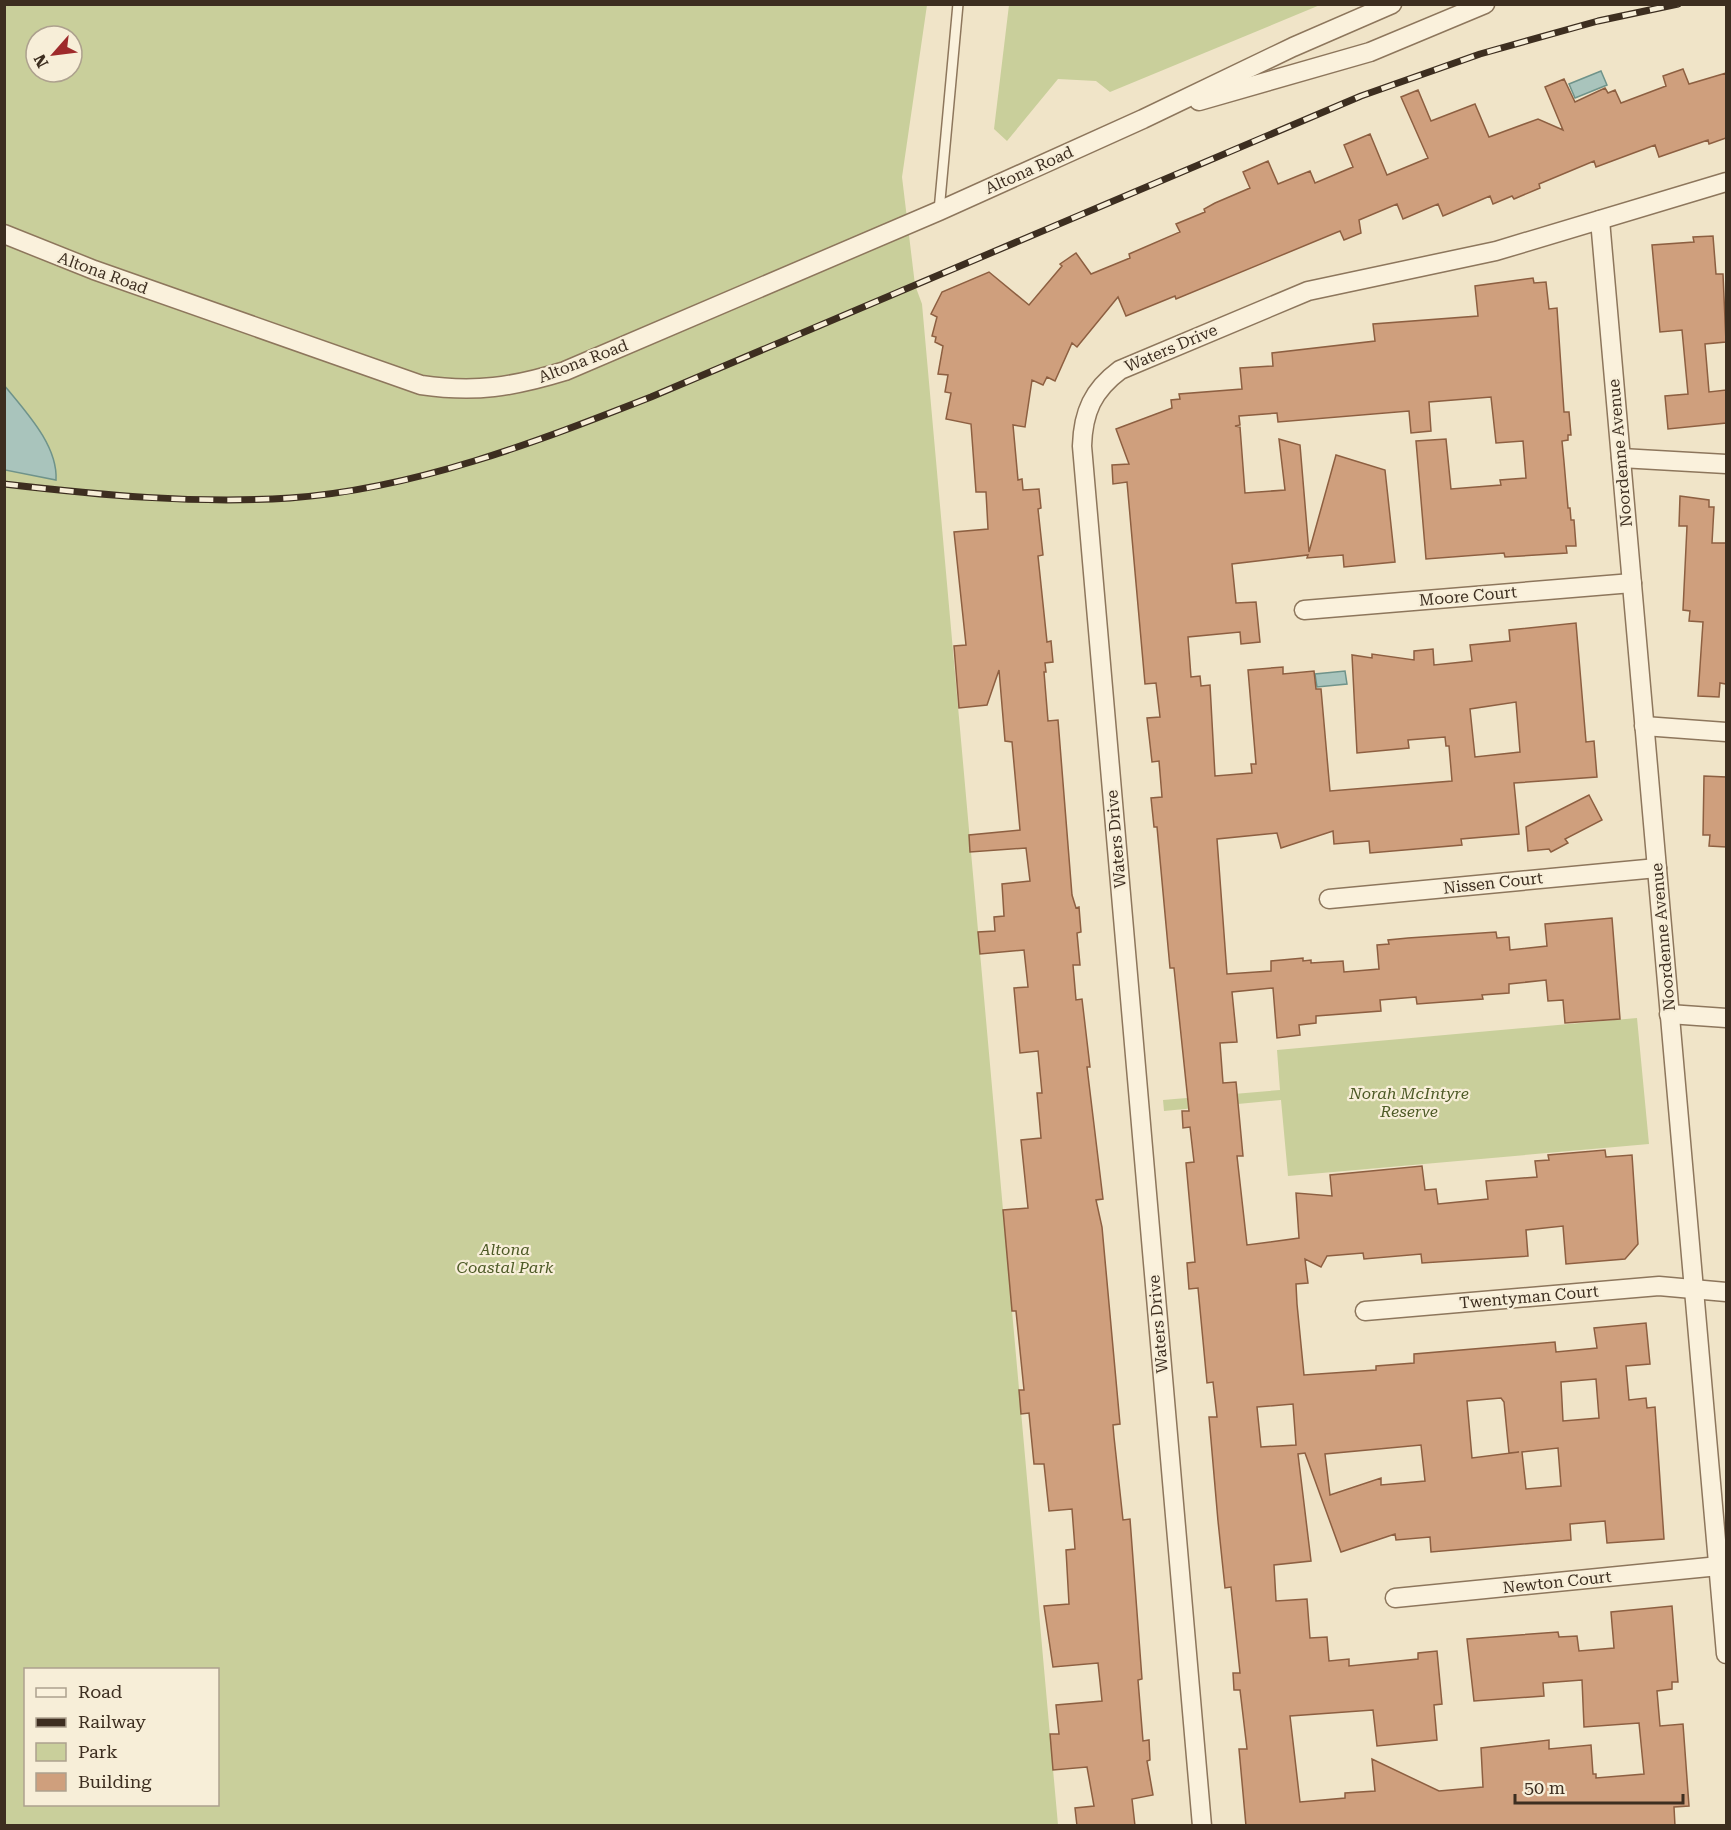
<svg xmlns="http://www.w3.org/2000/svg" width="1731" height="1830" viewBox="0 0 1731 1830" font-family="'Roboto Serif',serif">
<rect width="100%" height="100%" fill="#f0e4c8"/>
<!-- green -->
<g fill="#c9cf9b" fill-rule="evenodd">
<path d="M5,5H927L902,177L915,285L922,304L1058,1825L5,1826ZM36,36H72V72H36ZM26,1670H218V1804H26Z"/>
<polygon points="1009,5 1009,4 1320,5 1110,92 1096,81 1058,79 1007,141 994,129"/>
<polygon points="1637,1018 1649,1144 1288,1176 1281,1100 1164,1111 1163,1100 1280,1090 1277,1050"/>
</g>
<!-- water -->
<g fill="#a9c4bc" stroke="#6f938a" stroke-width="1.5">
<polygon points="1601,71 1607,85 1575,98 1569,84"/>
<path d="M4,385C25,411 58,445 56,480L5,470Z"/>
<polygon points="1345,671 1347,684 1317,687 1315,674"/>
</g>
<!-- building -->
<g fill="#cf9f7d" stroke="#8d5f41" stroke-width="1.5" fill-rule="evenodd">
<polygon points="1683,69 1689,84 1726,73 1726,138 1709,144 1708,140 1659,157 1655,145 1596,167 1594,161 1539,184 1540,188 1514,199 1512,196 1493,204 1490,196 1443,216 1438,204 1403,219 1397,204 1359,220 1361,233 1344,240 1340,231 1176,299 1175,296 1126,316 1118,297 1077,347 1072,343 1055,381 1047,377 1043,385 1032,380 1025,427 1013,425 1018,480 1022,479 1023,490 1039,489 1041,508 1038,509 1043,555 1038,556 1047,642 1051,641 1053,662 1045,663 1046,672 1044,672 1048,721 1058,720 1072,895 1076,908 1079,907 1081,932 1077,933 1080,965 1073,965 1076,1000 1082,999 1090,1067 1087,1067 1103,1199 1096,1200 1102,1227 1120,1424 1113,1425 1114,1437 1123,1520 1130,1519 1142,1679 1138,1680 1143,1741 1149,1740 1150,1760 1147,1761 1153,1795 1132,1799 1135,1826 1077,1826 1075,1808 1094,1806 1087,1767 1053,1770 1050,1734 1059,1734 1056,1705 1102,1701 1098,1663 1053,1667 1044,1606 1069,1604 1066,1550 1075,1549 1072,1509 1049,1511 1044,1464 1034,1464 1029,1413 1021,1414 1019,1390 1024,1390 1016,1311 1012,1311 1003,1210 1028,1208 1021,1140 1041,1138 1037,1093 1042,1093 1038,1051 1020,1053 1014,988 1028,987 1024,950 980,954 978,932 995,931 994,917 1004,916 1002,884 1030,881 1026,848 970,852 969,835 1020,830 1012,742 1005,741 999,670 987,705 959,708 954,646 966,645 954,532 988,529 986,492 976,492 971,424 946,419 951,393 945,392 948,375 938,374 943,346 935,342 936,337 932,336 937,317 931,314 942,292 989,272 1029,305 1062,266 1060,264 1076,253 1091,274 1130,258 1129,254 1180,232 1176,224 1205,212 1204,209 1215,203 1250,188 1243,172 1268,161 1278,184 1310,171 1315,183 1353,167 1344,145 1370,134 1387,175 1428,158 1401,97 1418,90 1431,121 1475,104 1489,137 1538,119 1563,130 1545,87 1564,79 1575,102 1605,88 1608,93 1615,90 1621,103 1666,86 1663,76"/>
<polygon points="1713,236 1716,274 1723,274 1726,342 1705,344 1709,392 1726,390 1726,423 1668,429 1665,396 1688,394 1682,330 1660,332 1652,245 1694,242 1693,237"/>
<path d="M1533,278L1534,283L1546,282L1549,309L1557,308L1564,412H1569L1571,435H1568V440L1562,441L1564,462L1568,508H1570L1571,520H1574L1576,546H1566L1567,553L1505,557L1504,553L1426,559L1416,441L1446,439L1451,489L1501,485L1500,480L1526,478L1523,441L1496,443L1491,397L1429,402L1431,431L1411,433L1409,411L1278,422L1277,413L1239,416L1240,425L1235,426L1240,427L1245,493L1285,490L1279,439L1300,445L1309,552L1336,455L1385,470L1395,562L1344,567L1343,555L1307,558L1308,555L1232,564L1236,603L1256,602L1260,642L1241,644L1240,632L1188,637L1191,677L1200,676L1201,686L1210,685L1215,776L1252,773L1251,764H1256L1248,670L1283,667V674L1314,671L1316,689H1321L1330,791L1452,781L1449,746H1446L1445,737L1408,740L1409,748L1357,753L1352,655L1372,658V654L1414,660V651L1433,649L1434,665L1472,661L1470,645L1510,641L1509,630L1576,623L1586,742L1594,741L1597,777L1514,783L1519,834L1461,839L1462,845L1370,853L1369,841L1334,844L1333,831L1281,848L1277,833L1217,839L1227,974L1271,971V961L1303,958V961L1311,960V963L1343,961L1344,972L1379,969L1377,945L1389,944L1388,940L1408,938L1496,932L1497,938L1509,937L1510,950L1547,946L1545,924L1612,918L1620,1019L1565,1023L1563,1000L1548,1001L1546,980L1509,984V993L1482,995L1483,999L1417,1004L1416,997L1380,1000L1381,1011L1316,1016V1023L1299,1025L1300,1035L1277,1038L1273,988L1232,992L1237,1042L1220,1043L1223,1083L1236,1082L1243,1156H1237L1247,1245L1299,1238L1296,1193L1332,1196L1330,1175L1422,1166L1425,1190L1436,1189L1438,1204L1488,1199L1486,1181L1537,1177L1535,1161L1549,1160L1548,1155L1605,1150L1606,1157L1632,1155L1638,1244L1625,1259L1566,1264L1563,1226L1526,1230L1528,1256L1422,1263L1421,1254L1364,1259L1363,1253L1327,1256L1321,1267L1305,1259L1308,1283L1296,1284L1297,1304L1304,1375L1376,1370V1366L1414,1363V1354L1555,1342L1556,1352L1597,1348L1594,1328L1646,1323L1650,1364L1626,1366L1629,1400L1646,1398L1647,1408L1655,1407L1664,1539L1607,1543L1605,1521L1570,1524L1571,1540L1431,1552L1430,1537L1396,1540L1395,1534L1341,1552L1305,1453L1298,1454L1311,1561L1274,1565L1276,1601L1307,1599L1310,1638L1327,1637L1329,1661L1349,1659V1666L1418,1659V1653L1437,1651L1442,1704L1434,1705L1437,1740L1377,1746L1373,1710L1290,1716L1300,1802L1345,1798V1793L1375,1791L1372,1759L1439,1791L1483,1787L1481,1748L1549,1740V1749L1591,1745L1593,1774H1596V1778L1644,1774L1639,1723L1584,1727L1582,1680L1543,1683L1544,1696L1474,1701L1467,1639L1558,1632L1559,1637L1577,1636L1579,1651L1614,1648L1611,1612L1672,1606L1678,1682H1672V1689L1657,1691L1660,1726L1683,1724L1689,1806L1674,1807L1675,1826H1246L1239,1749H1247L1240,1690H1234L1233,1673H1240L1231,1587L1225,1588L1218,1521L1209,1417H1217L1213,1382L1207,1383L1198,1288L1189,1289L1187,1263L1195,1262L1186,1163L1194,1162L1190,1127L1183,1128L1182,1111H1189L1174,968H1170L1157,827H1154L1151,798L1162,797L1159,761L1152,762L1147,718L1160,717L1156,683L1145,684L1127,482L1113,484L1112,465L1129,464L1116,429L1172,408L1171,400L1180,399L1179,394L1242,389L1240,368L1273,366L1272,353L1375,341L1373,324L1478,316L1475,286ZM1516,702L1520,752L1475,757L1470,709ZM1596,1379L1599,1418L1563,1421L1561,1382ZM1501,1398L1504,1402L1509,1453L1519,1452L1472,1458L1467,1401ZM1293,1404L1296,1445L1261,1447L1257,1407ZM1421,1445L1425,1481L1381,1485V1478L1330,1495L1325,1454ZM1558,1448L1561,1486L1526,1489L1522,1452Z"/>
<polygon points="1680,496 1709,500 1709,507 1714,507 1712,543 1726,543 1726,684 1720,683 1719,697 1698,696 1703,622 1689,621 1690,611 1683,610 1687,526 1679,526"/>
<polygon points="1704,776 1726,777 1726,847 1709,846 1710,835 1703,835"/>
<polygon points="1589,795 1602,820 1565,839 1568,843 1551,852 1549,849 1528,851 1526,827"/>
</g>
<g fill="none" stroke-linecap="round" stroke-linejoin="round">
<defs>
<polyline id="service" points="939,211 958,4"/>
<g id="minor">
<polyline points="1199,101 1370,52 1485,4"/>
<polyline points="1600,220 1726,1654"/>
<path d="M4,234L94,270L421,385C475,393 513,387 565,371L939,211L1143,119L1293,47L1392,4"/>
<polyline points="1621,458 1726,464"/>
<polyline points="1304,610 1632,583"/>
<polyline points="1644,726 1726,732"/>
<polyline points="1329,899 1657,868"/>
<polyline points="1669,1014 1726,1018"/>
<polyline points="1365,1311 1659,1286 1726,1292"/>
<polyline points="1395,1598 1719,1566"/>
<path d="M1202,1826L1082,446C1083,412 1093,390 1120,370L1308,291L1496,251L1726,182"/>
</g>
</defs>
<!-- service casing -->
<use href="#service" stroke="#8d765c" stroke-width="12"/>
<!-- minor casing -->
<use href="#minor" stroke="#8d765c" stroke-width="21"/>
<!-- service -->
<use href="#service" stroke="#faf1dc" stroke-width="9"/>
<!-- minor -->
<use href="#minor" stroke="#faf1dc" stroke-width="18"/>
<defs>
<path id="rail" d="M4,484C99,495 195,504 290,498C415,489 536,442 651,397L1361,96L1480,54L1598,21L1678,4"/>
</defs>
<!-- rail casing -->
<use href="#rail" stroke="#3d2e20" stroke-width="7"/>
<!-- rail -->
<use href="#rail" stroke="#f7eed8" stroke-width="4.5" stroke-dasharray="14" stroke-linecap="butt"/>
</g>
<g text-anchor="middle" dominant-baseline="central" stroke-width="4.5" stroke-linejoin="round" paint-order="stroke">
<!-- street labels -->
<g font-size="16" fill="#3d2e20" stroke="#f7eed8">
<text transform="translate(1029 170) rotate(-24)">Altona Road</text>
<text transform="translate(103 273) rotate(20)">Altona Road</text>
<text transform="translate(1171 348) rotate(-23)">Waters Drive</text>
<text transform="translate(583 361) rotate(-21)">Altona Road</text>
<text transform="translate(1620 453) rotate(-95)">Noordenne Avenue</text>
<text transform="translate(1468 596) rotate(-5)">Moore Court</text>
<text transform="translate(1116 839) rotate(-95)">Waters Drive</text>
<text transform="translate(1493 883) rotate(-6)">Nissen Court</text>
<text transform="translate(1663 937) rotate(-95)">Noordenne Avenue</text>
<text transform="translate(1529 1297) rotate(-5)">Twentyman Court</text>
<text transform="translate(1158 1324) rotate(-95)">Waters Drive</text>
<text transform="translate(1557 1582) rotate(-6)">Newton Court</text>
</g>
<!-- park labels -->
<g font-size="16" font-style="italic" fill="#4d5a26" stroke="#f7eed8">
<text x="1409" y="1093">Norah McIntyre<tspan x="1409" dy="18">Reserve</tspan></text>
<text x="505" y="1249">Altona<tspan x="505" dy="18">Coastal Park</tspan></text>
</g>
</g>
<!-- border -->
<rect width="1731" height="1830" fill="none" stroke="#3d2e20" stroke-width="12"/>
<!-- legend -->
<rect x="24" y="1668" width="195" height="138" fill="#f7eed8" stroke="#ada18e" stroke-width="1.5"/>
<rect x="36" y="1688" width="30" height="9" fill="#faf1dc" stroke="#ada18e" stroke-width="1.5"/>
<text x="78" y="1698" font-size="18" fill="#3d2e20">Road</text>
<rect x="36" y="1718" width="30" height="9" fill="#3d2e20" stroke="#ada18e" stroke-width="1.5"/>
<text x="78" y="1728" font-size="18" fill="#3d2e20">Railway</text>
<rect x="36" y="1743" width="30" height="18" fill="#c9cf9b" stroke="#ada18e" stroke-width="1.5"/>
<text x="78" y="1758" font-size="18" fill="#3d2e20">Park</text>
<rect x="36" y="1773" width="30" height="18" fill="#cf9f7d" stroke="#ada18e" stroke-width="1.5"/>
<text x="78" y="1788" font-size="18" fill="#3d2e20">Building</text>
<!-- north arrow -->
<g transform="translate(54 54) rotate(242)"><circle r="28" fill="#f7eed8" stroke="#ada18e" stroke-width="1.5"/>
<path d="M0-4.5L10 22L0 15L-10 22Z" fill="#9e2a2b"/>
<text y="-9" font-size="16" font-weight="bold" text-anchor="middle" fill="#3d2e20">N</text>
</g>
<!-- scale -->
<path d="M1515 1794v9h168v-9" fill="none" stroke="#3d2e20" stroke-width="3"/>
<text x="1524" y="1794" font-size="18" fill="#3d2e20" stroke="#f7eed8" stroke-width="4.5" paint-order="stroke">50 m</text>
</svg>
